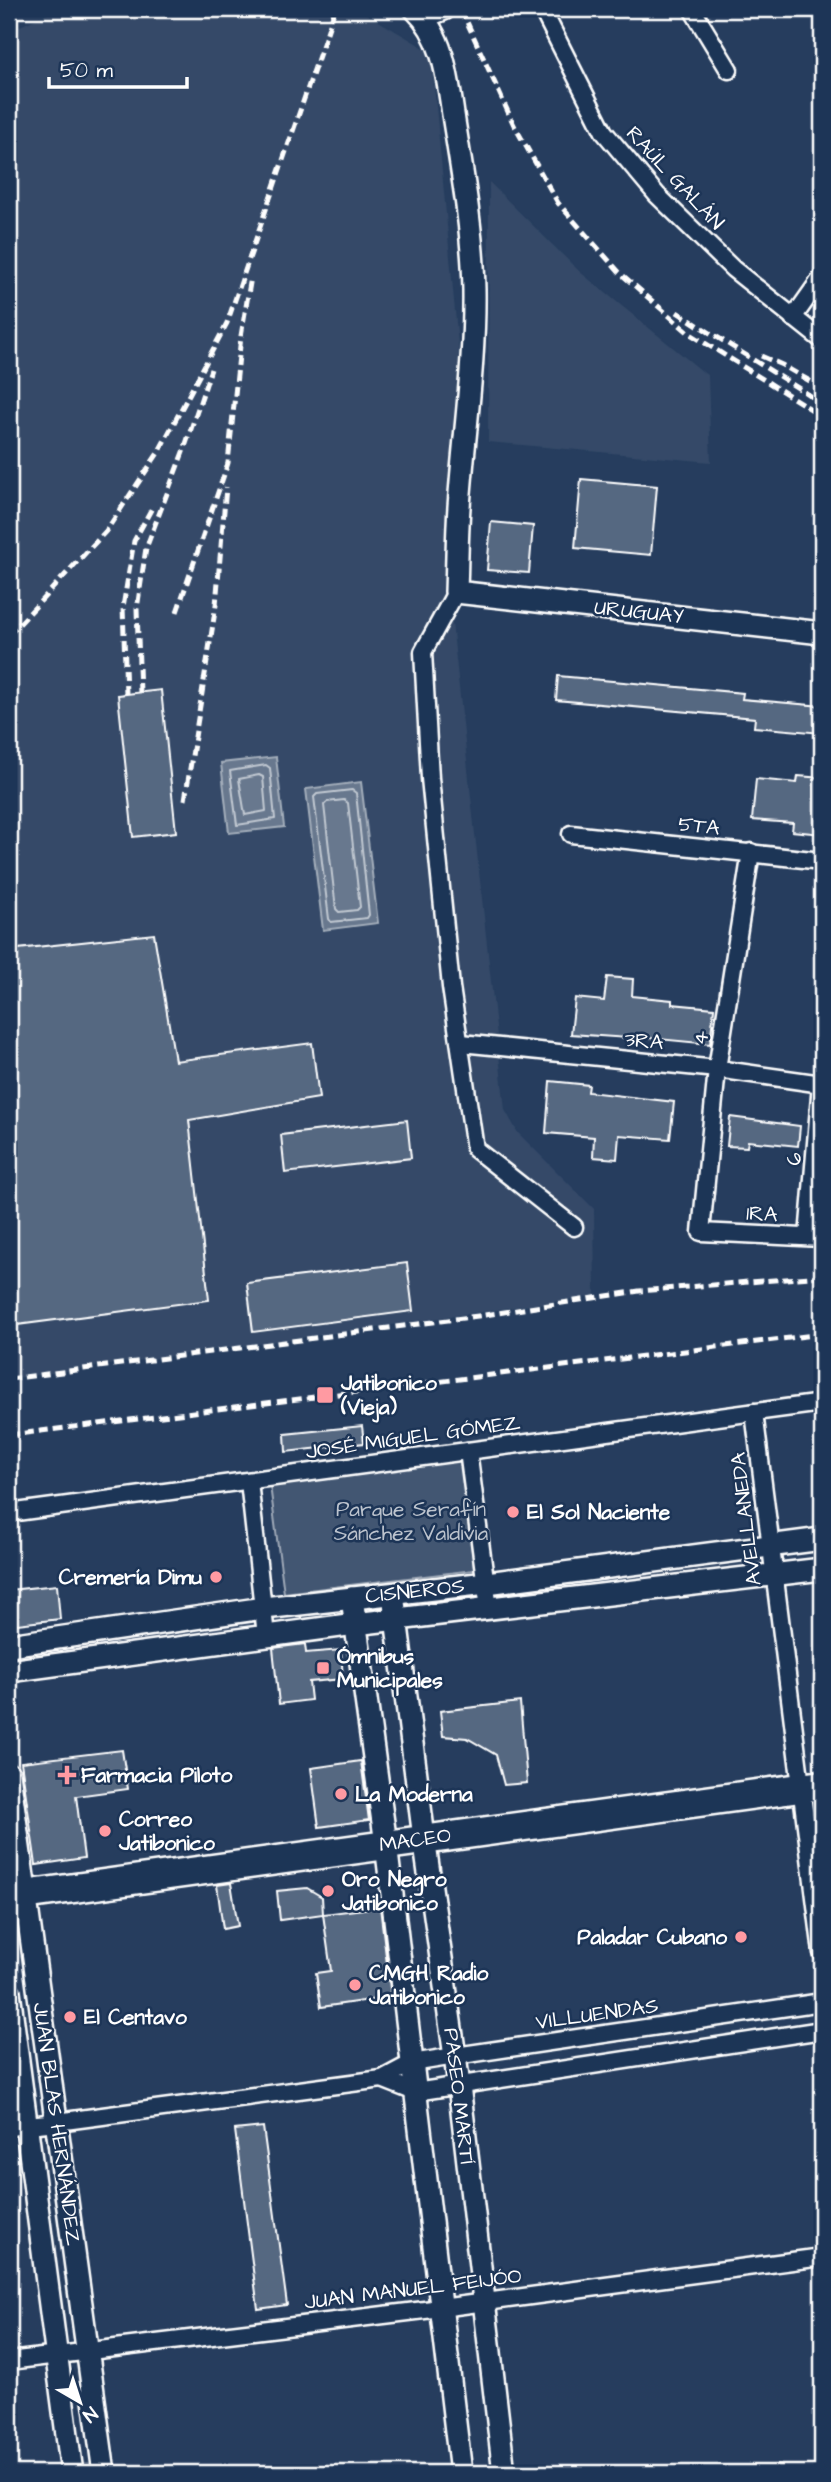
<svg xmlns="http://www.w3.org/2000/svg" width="831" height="2482" viewBox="0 0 831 2482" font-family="'Architects Daughter',sans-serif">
<rect width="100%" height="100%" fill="#263d5e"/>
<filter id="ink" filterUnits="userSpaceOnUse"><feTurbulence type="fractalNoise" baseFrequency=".0143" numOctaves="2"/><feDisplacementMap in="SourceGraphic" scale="14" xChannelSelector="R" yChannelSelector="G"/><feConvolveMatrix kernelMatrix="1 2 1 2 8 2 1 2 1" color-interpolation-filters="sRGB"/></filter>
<g filter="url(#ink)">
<!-- built -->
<g fill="#344a68">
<polygon points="58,9 358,9 431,52 467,441 449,595 505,1110 518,1133 594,1209 595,1296 9,1379 9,31"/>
<polygon points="489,182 580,272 708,376 711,462 488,442"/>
</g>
<!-- green -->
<polygon fill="#425672" stroke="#a0aab8" stroke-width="2" points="462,1457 474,1570 284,1593 270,1485"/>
<!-- water -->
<g fill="#67788e" stroke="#a4aebb" stroke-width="2">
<polygon points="276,757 284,827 229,833 221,763"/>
<polygon points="361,782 378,923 323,930 306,789"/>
</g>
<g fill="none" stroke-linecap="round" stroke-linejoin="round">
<!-- shore -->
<g stroke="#c2c9d2" stroke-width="2">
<polygon points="266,765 270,768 275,819 237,825 230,771"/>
<polygon points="259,775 263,777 266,811 245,815 239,779"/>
<polygon points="352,790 356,793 369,915 367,918 331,922 329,919 314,797 317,794"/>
<polygon points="344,800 348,803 360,907 357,910 339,912 336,909 324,805 327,802"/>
</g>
</g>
<!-- building -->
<g fill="#556781" stroke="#fff" stroke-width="2">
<polygon points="581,479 657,486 651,555 575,548"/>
<polygon points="491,522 533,526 529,573 487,570"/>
<polygon points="558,676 743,693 742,699 822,706 822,733 754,727 755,718 556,700"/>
<polygon points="161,690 176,832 133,837 118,695"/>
<polygon points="798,776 822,778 822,834 792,831 793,823 752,820 756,779 797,783"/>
<polygon points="154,934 175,1061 312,1043 319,1098 189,1120 209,1300 9,1326 9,950"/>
<polygon points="607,977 633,979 632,996 672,1000 672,1004 714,1008 710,1044 628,1036 628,1038 571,1034 575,998 604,1001"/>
<polygon points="550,1081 589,1085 588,1092 674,1102 670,1139 619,1135 617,1159 593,1157 594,1137 546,1133"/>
<polygon points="730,1117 800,1126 798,1146 748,1141 747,1147 727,1146"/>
<polygon points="407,1120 411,1158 285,1173 281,1135"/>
<polygon points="407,1263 413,1311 253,1332 247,1283"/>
<polygon points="362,1426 364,1443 286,1452 285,1434"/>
<polygon points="57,1585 60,1619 9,1625 9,1590"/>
<polygon points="305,1644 306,1653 341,1650 343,1679 309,1682 311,1700 279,1704 273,1648"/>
<polygon points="520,1702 527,1783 504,1785 496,1755 467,1738 443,1736 440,1711"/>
<polygon points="122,1750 128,1789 76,1796 84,1858 36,1865 21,1762"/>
<polygon points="361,1761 369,1820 319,1827 311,1768"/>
<polygon points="231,1883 238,1926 223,1929 217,1885"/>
<polygon points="307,1888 322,1897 323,1914 280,1920 277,1891"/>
<polygon points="380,1907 391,1997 321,2007 316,1973 331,1971 323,1914"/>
<polygon points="263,2127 287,2305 258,2309 235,2130"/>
</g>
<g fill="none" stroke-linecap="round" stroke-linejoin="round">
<defs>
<g id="minor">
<polyline points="542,9 604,132 657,195 733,269 822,340"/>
<polyline points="692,9 729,70"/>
<polyline points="793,318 822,277"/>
<polyline points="456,592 423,652 430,778 451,987 475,1149 574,1227"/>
<polyline points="571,834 822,861"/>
<polyline points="751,852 717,1069 701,1232 822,1238"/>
<polyline points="461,1043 717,1069 822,1084"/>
<polyline points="808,1237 821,1084"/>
<polyline points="754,1412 822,1953"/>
<polyline points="468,1451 489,1609"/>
<polyline points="249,1481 266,1636"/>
<polyline points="9,1513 822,1403"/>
<polyline points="382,2079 415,2092 822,2030"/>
<polyline points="9,2127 57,2122 382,2079 412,2063 455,2056 822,2002"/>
<polyline points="9,2361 441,2308 822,2257"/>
</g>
<g id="tertiary">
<path d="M415,9C445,38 448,82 454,121C463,177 473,234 474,290C475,363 464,435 459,507C457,536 457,564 456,592L822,633"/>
<polyline points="424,17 444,9"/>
<polyline points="393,1594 424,1838 459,2085 504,2473"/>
<polyline points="352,1598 386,1844 461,2473"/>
<polyline points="9,1645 264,1608 487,1583 822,1539"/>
<polyline points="9,1671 355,1624 822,1569"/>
<polyline points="9,1774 104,2473"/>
<polyline points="9,1992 72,2473"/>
</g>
<polyline id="trunk" points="9,1897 822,1785"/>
</defs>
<!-- minor casing -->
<use href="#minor" stroke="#fff" stroke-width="21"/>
<!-- tertiary casing -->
<use href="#tertiary" stroke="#fff" stroke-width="26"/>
<!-- trunk casing -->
<use href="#trunk" stroke="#fff" stroke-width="33"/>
<!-- minor -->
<use href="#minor" stroke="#1d3557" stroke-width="16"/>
<!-- tertiary -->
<use href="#tertiary" stroke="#1d3557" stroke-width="21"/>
<!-- trunk -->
<use href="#trunk" stroke="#1d3557" stroke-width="28"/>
<!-- rail -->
<g stroke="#fff" stroke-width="5" stroke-dasharray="10 5" stroke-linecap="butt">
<polyline points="461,9 514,125 558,203 619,272 689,333 822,416"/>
<polyline points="677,312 822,403"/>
<polyline points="761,356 782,365 822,388"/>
<polyline points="177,612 228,463 241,336 251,277"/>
<polyline points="9,635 106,531 158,453 227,323 335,9"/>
<polyline points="140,693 137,609 146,548 185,447 211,369"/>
<polyline points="126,694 123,607 134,541 153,506"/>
<polyline points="185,800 216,605 226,487"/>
<polyline points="9,1379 478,1316 639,1291 822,1276"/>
<polyline points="9,1435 822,1334"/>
</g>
</g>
</g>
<!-- markers -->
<g fill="#ff9aa2" stroke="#1d3557" stroke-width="2.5">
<rect x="316" y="1386" width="18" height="18" rx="3.5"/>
<circle cx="513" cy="1512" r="7"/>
<circle cx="216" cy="1577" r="7"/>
<rect x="316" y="1661" width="14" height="14" rx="3.5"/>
<path d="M63.5 1764.5h7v7h7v7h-7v7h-7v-7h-7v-7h7z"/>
<circle cx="341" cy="1794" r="7"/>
<circle cx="105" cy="1831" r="7"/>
<circle cx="328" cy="1891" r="7"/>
<circle cx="741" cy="1937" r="7"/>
<circle cx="355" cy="1985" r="7"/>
<circle cx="70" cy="2017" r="7"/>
</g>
<g text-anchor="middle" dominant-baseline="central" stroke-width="5" stroke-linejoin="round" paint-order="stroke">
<!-- street labels -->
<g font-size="21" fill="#fff" stroke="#1d3557">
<text transform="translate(675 178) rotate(47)">RAÚL GALÁN</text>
<text transform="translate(639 612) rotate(6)">URUGUAY</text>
<text transform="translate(699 826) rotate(6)">5TA</text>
<text transform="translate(701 1038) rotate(-81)">4</text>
<text transform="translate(644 1041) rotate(5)">3RA</text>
<text transform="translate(794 1159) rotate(-85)">6</text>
<text transform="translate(762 1214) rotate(3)">1RA</text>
<text transform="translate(413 1437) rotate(-8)">JOSÉ MIGUEL GÓMEZ</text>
<text transform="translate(746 1519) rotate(-97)">AVELLANEDA</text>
<text transform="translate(415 1591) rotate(-6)">CISNEROS</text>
<text transform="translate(415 1840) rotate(-8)">MACEO</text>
<text transform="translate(597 2014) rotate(-8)">VILLUENDAS</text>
<text transform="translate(459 2096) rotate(83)">PASEO MARTÍ</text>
<text transform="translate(57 2124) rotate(82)">JUAN BLAS HERNÁNDEZ</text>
<text transform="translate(413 2289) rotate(-7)">JUAN MANUEL FEIJÓO</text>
</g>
<!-- poi labels -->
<g font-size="21" font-weight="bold" fill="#fff" stroke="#1d3557" text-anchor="start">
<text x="341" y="1383">Jatibonico<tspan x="341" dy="24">(Vieja)</tspan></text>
<text x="527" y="1512">El Sol Naciente</text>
<text x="202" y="1577" text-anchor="end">Cremería Dimu</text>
<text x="337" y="1656">Ómnibus<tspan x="337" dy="24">Municipales</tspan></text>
<text x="81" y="1775">Farmacia Piloto</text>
<text x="355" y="1794">La Moderna</text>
<text x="119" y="1819">Correo<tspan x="119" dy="24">Jatibonico</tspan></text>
<text x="342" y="1879">Oro Negro<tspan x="342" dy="24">Jatibonico</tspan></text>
<text x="727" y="1937" text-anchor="end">Paladar Cubano</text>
<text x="369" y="1973">CMGH Radio<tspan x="369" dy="24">Jatibonico</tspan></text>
<text x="84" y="2017">El Centavo</text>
</g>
<!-- park labels -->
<g font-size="21" fill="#bdc4ce" stroke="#1d3557">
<text x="411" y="1509">Parque Serafín<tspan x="411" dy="24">Sánchez Valdivia</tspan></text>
</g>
</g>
<!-- margin -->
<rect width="831" height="2482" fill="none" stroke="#1d3557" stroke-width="35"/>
<rect x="18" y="18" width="796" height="2447" fill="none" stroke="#fff" stroke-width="2.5" filter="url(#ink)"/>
<!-- north arrow -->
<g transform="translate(80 2402) rotate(141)" stroke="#1d3557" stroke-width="5" paint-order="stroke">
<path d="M0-5L12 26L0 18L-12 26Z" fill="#ffffff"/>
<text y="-10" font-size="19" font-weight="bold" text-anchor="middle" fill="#ffffff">N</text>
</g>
<!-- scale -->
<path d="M49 77v10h138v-10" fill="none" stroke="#ffffff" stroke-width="3.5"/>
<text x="60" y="77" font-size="21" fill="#ffffff" stroke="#1d3557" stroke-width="5" paint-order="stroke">50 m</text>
</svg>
